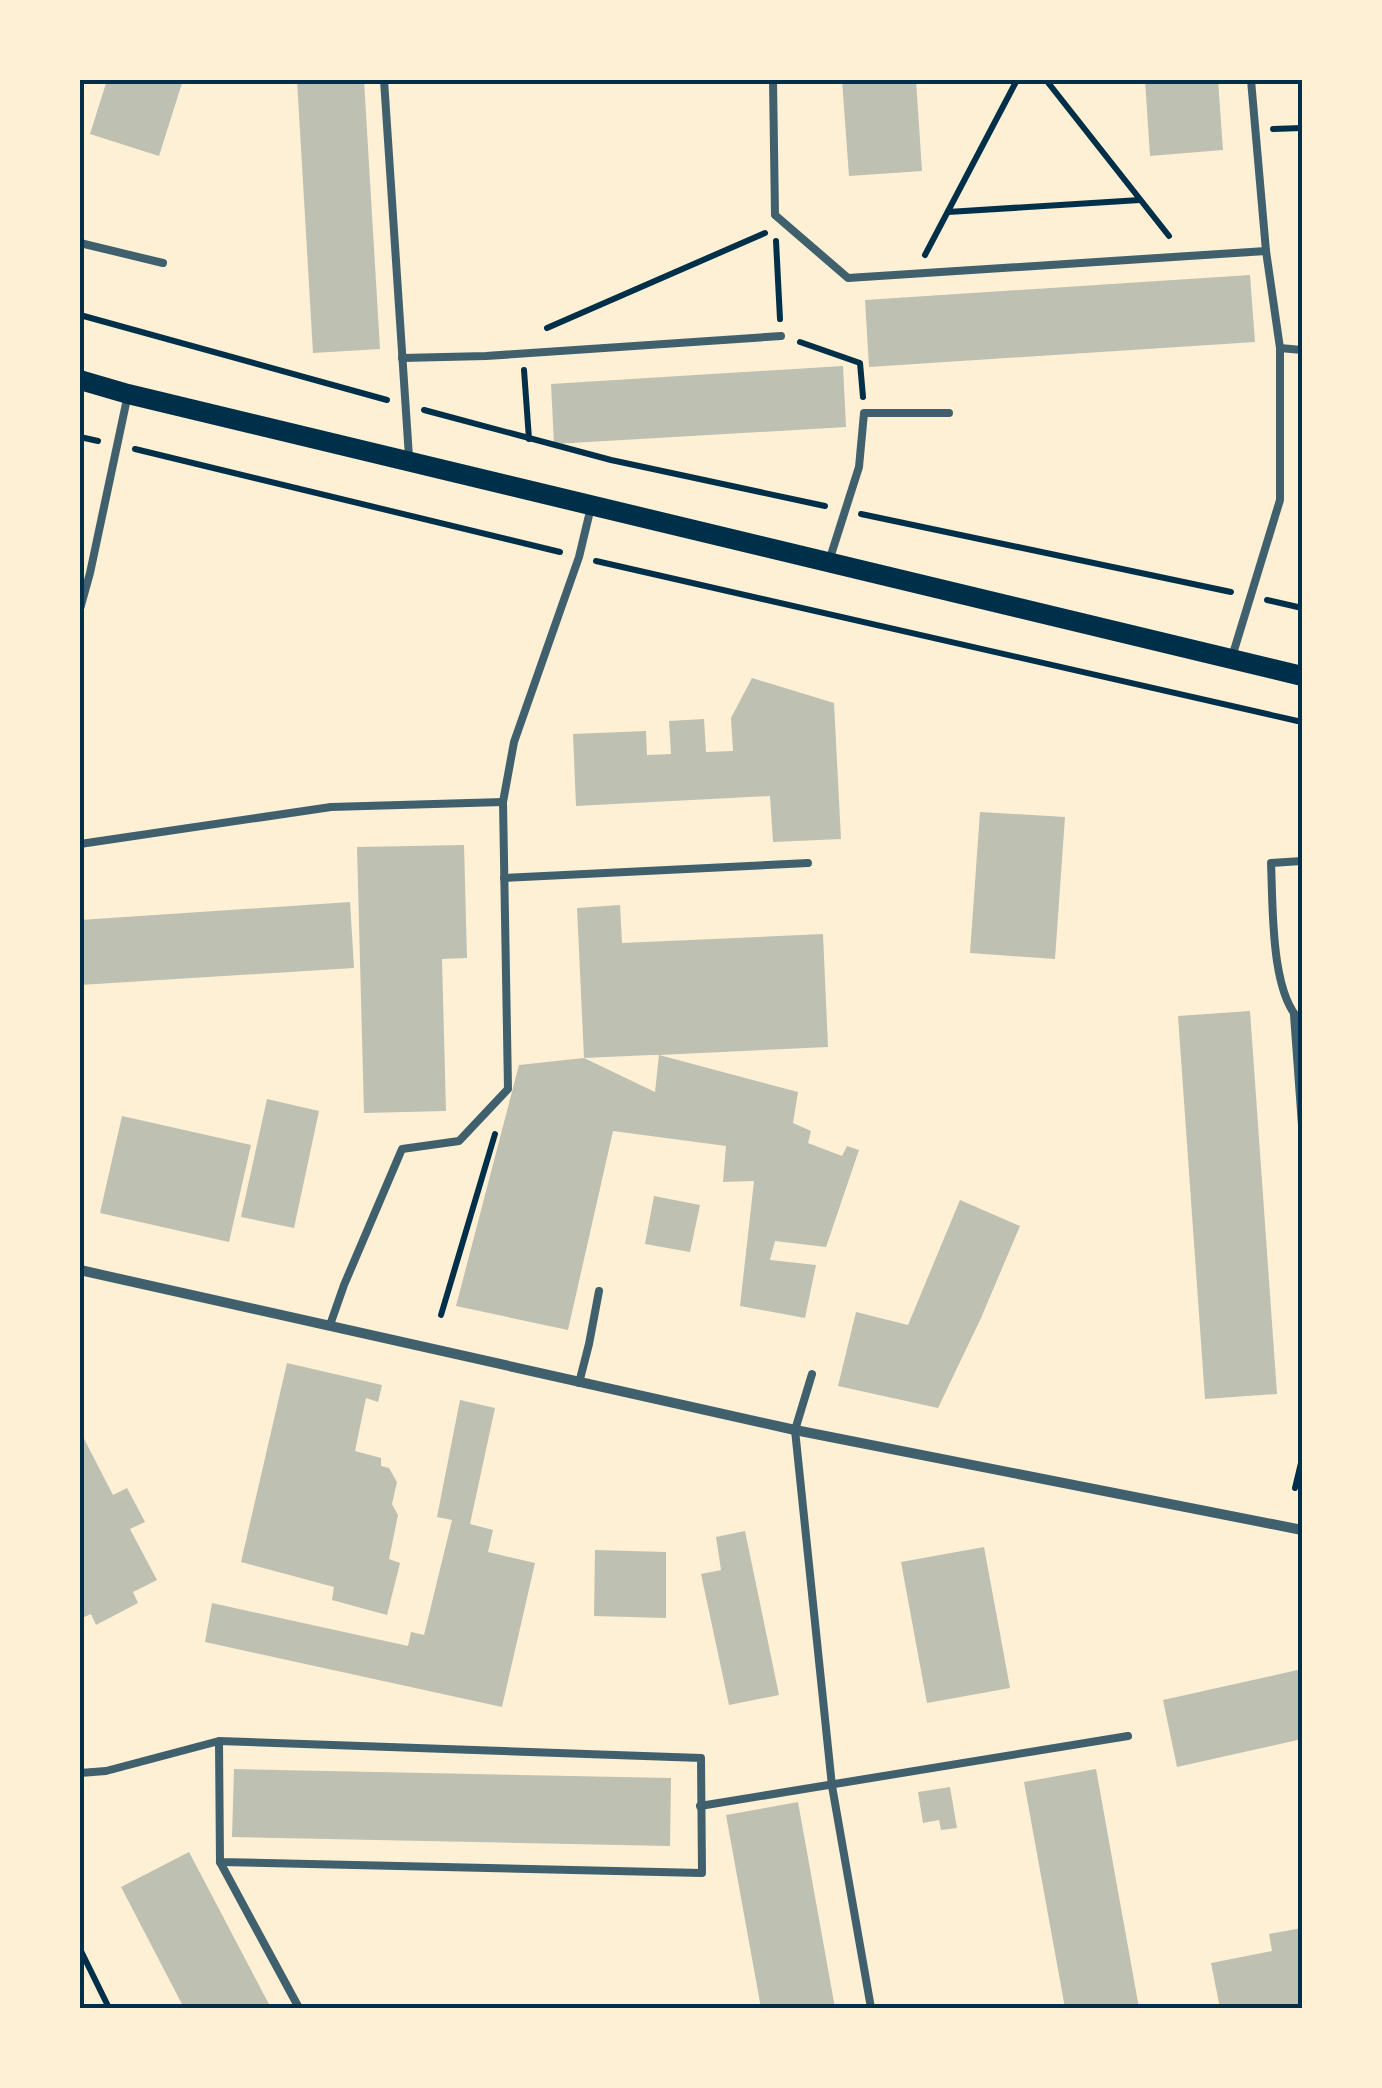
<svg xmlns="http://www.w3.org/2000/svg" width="1382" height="2088" viewBox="0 0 1382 2088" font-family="Helvetica,sans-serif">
<rect width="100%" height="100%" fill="#fdf0d5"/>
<!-- building -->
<g fill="#bec0b2" fill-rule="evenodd">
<polygon points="107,80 183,80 159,156 90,134"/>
<polygon points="297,80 364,80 380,349 313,353"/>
<polygon points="842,80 916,80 922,171 849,176"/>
<polygon points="1145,80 1218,80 1223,150 1150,156"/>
<polygon points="1250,275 1255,342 869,367 865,300"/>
<polygon points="843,366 846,427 554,444 551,384"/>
<polygon points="752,678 834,703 841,839 773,842 770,796 576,806 573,734 646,731 647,755 671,754 669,721 704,719 706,752 733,751 731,718"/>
<polygon points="980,812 1065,817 1055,959 970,953"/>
<polygon points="464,845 467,958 442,959 446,1111 364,1113 357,847"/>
<polygon points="350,902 354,968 80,985 80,920"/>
<path d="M620,905L622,943L823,934L828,1047L659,1055L798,1092L793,1123L811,1131L808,1143L842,1156L847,1146L859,1150L826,1247L775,1241L770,1260L816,1265L805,1318L740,1306L754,1181L723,1182L726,1146L613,1131L568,1330L456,1306L519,1065L584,1058L577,908ZM659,1055L655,1092L584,1058L651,1055Z"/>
<polygon points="1250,1011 1277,1394 1205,1399 1178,1016"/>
<polygon points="267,1099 319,1111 294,1228 241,1217"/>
<polygon points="122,1116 251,1145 229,1242 100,1213"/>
<polygon points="654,1196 700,1205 690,1252 645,1244"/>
<polygon points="960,1200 1020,1226 981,1318 938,1408 838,1386 856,1312 908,1325"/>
<polygon points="287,1363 382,1385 378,1402 366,1398 355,1451 381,1458 381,1466 389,1468 397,1482 392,1504 398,1515 389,1559 400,1563 387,1615 332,1600 334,1587 241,1562"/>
<polygon points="460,1400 495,1408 470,1524 493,1530 488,1552 535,1563 502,1707 205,1642 212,1603 408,1646 411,1632 424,1635 452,1520 437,1517"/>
<polygon points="80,1431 113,1495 127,1488 145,1522 130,1529 157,1580 133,1592 138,1603 96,1625 91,1614 80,1619"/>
<polygon points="745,1531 779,1695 729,1705 701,1574 721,1570 716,1537"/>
<polygon points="984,1547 1010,1688 927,1703 901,1562"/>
<polygon points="595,1550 666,1552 666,1618 594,1616"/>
<polygon points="1302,1669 1302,1739 1177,1767 1163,1700"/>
<polygon points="234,1769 671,1778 670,1846 232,1837"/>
<polygon points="1096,1769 1139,2008 1065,2008 1024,1782"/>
<polygon points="950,1787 957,1828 941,1830 939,1820 923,1823 918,1792"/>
<polygon points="798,1802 835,2008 761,2008 726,1815"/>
<polygon points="189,1852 271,2008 184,2008 121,1887"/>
<polygon points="1302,1928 1302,2008 1220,2008 1211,1963 1272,1951 1269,1934"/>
</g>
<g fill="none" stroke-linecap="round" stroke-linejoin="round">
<!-- path -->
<g stroke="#003049" stroke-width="6">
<polyline points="1046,80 1169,236"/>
<polyline points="1273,129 1302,128"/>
<polyline points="948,212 1140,200"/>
<polyline points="776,241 780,319"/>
<polyline points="925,255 1017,80"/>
<polyline points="80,315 387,400"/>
<polyline points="547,328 765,233"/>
<polyline points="800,342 860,363 863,397"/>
<polyline points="524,370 529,439"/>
<polyline points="424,410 611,460 825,506"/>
<polyline points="80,437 98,441"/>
<polyline points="135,449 560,552"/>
<polyline points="861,514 1231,592"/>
<polyline points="596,561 1302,722"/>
<polyline points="1267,600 1302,608"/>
<polyline points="441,1315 495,1134"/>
<polyline points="1295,1488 1302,1459"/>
<polyline points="80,1949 109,2008"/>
</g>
<!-- service -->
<g stroke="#3f606c" stroke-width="8">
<polyline points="384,80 409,457"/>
<polyline points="773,80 775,215 848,278 1266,251"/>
<polyline points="80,243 163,263"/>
<polyline points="1280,348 1302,350"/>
<polyline points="402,358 486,356 781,336"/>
<polyline points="830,558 859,467 864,413 949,413"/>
<polyline points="80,609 90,573 128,394"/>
<polyline points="1232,657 1280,500 1280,348 1266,251 1251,80"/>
<polyline points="80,844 331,807 503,802"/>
<path d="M1302,861L1271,863C1273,903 1270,996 1302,1022"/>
<polyline points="504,878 808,863"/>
<polyline points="1294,1015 1302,1125"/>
<polyline points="330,1325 344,1285 402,1149 459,1141 508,1089 503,802 514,742 579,557 591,507"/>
<polyline points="812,1374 795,1430 832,1786 871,2008"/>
<polyline points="579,1383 589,1344 599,1291"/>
<polyline points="80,1773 106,1771 219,1741 701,1758 702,1873 220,1862 219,1741"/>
<polyline points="700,1806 1128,1736"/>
<polyline points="220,1862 299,2008"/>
</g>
<!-- minor -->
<polyline stroke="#3f606c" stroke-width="10" points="80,1270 795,1430 1302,1530"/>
<!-- secondary -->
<polyline stroke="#003049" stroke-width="20" points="80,380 128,394 1302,676"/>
</g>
<!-- border -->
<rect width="1382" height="2088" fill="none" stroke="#fdf0d5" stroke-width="165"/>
<rect x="82" y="82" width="1218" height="1924" fill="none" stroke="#003049" stroke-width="4"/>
</svg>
